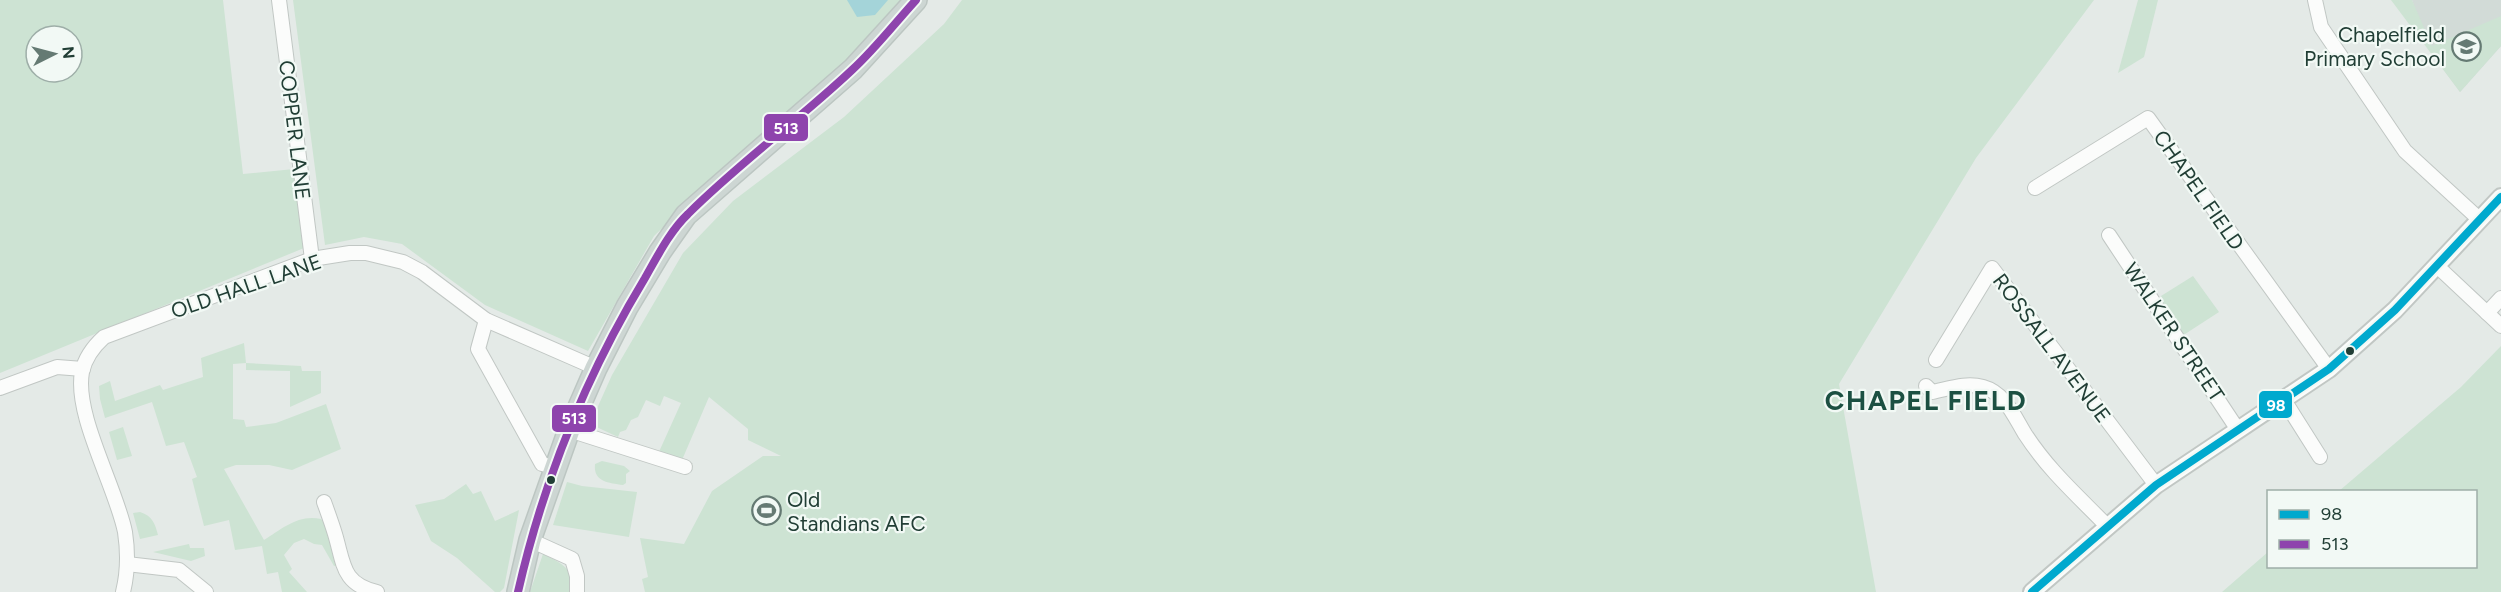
<svg xmlns="http://www.w3.org/2000/svg" width="2501" height="592" viewBox="0 0 2501 592" font-family="Figtree,sans-serif">
<rect width="100%" height="100%" fill="#e4eae7"/>
<!-- built -->
<polygon fill="#d2dbd7" points="2412,0 2501,0 2501,46 2460,92 2429,50"/>
<!-- green -->
<g fill="#cde3d3" fill-rule="evenodd">
<path d="M0,0H223L243,174L294,169L304,248L0,373ZM36,36H72V72H36Z"/>
<polygon points="293,0 903,0 851,60 733,160 654,236 588,351 485,305 402,244 364,237 325,245"/>
<polygon points="962,0 2094,0 1976,158 1839,384 1876,592 645,592 642,579 648,577 640,538 684,544 712,491 763,456 781,456 748,440 748,429 709,397 682,460 658,454 681,403 664,396 660,406 646,400 638,417 631,420 626,430 620,432 618,437 590,424 612,375 683,253 733,201 844,117 944,24"/>
<polygon points="2138,0 2158,0 2144,57 2118,73"/>
<polygon points="2391,0 2412,0 2432,46 2501,16 2501,46 2460,92"/>
<polygon points="2193,276 2219,312 2182,336 2160,302 2163,300 2161,296"/>
<path d="M244,343L246,363L301,366L302,371H321V393L290,407V371L246,370V363L233,364V419L244,420L246,427L276,423L326,404L341,449L292,470L269,465H236L224,469L264,540C282,529 298,514 321,519L325,524L338,565L334,566L322,545L314,544L304,539L294,543L284,555L292,569L289,572L307,592H282L278,572L267,574L262,546L235,550L229,520L204,526L192,479L197,477L184,442L166,446L152,402L105,418L100,399L99,386L110,381L115,401L160,385L163,390L203,377L201,358Z"/>
<polygon points="2501,346 2501,592 2222,592 2268,552 2268,566 2476,566 2476,492 2339,491 2461,387"/>
<polygon points="123,427 132,456 117,460 109,432"/>
<path d="M602,461L624,466L630,471L626,474V483L623,485C609,483 593,482 595,464Z"/>
<polygon points="567,482 582,486 637,492 629,537 553,525"/>
<polygon points="466,484 473,494 481,491 495,521 519,510 504,588 500,592 495,592 457,558 431,541 415,505 444,499"/>
<path d="M140,512C153,516 155,524 158,535L140,539L133,513Z"/>
<polygon points="189,544 190,548 204,548 205,556 191,561 153,552"/>
<path d="M543,554C559,562 579,570 569,592H530Z"/>
</g>
<!-- water -->
<polygon fill="#a4d4d9" points="847,0 888,0 875,15 857,17"/>
<g fill="none" stroke-linecap="round" stroke-linejoin="round">
<defs>
<g id="minor">
<polyline points="279,0 312,259"/>
<polyline points="2315,0 2321,27 2405,151 2479,219"/>
<polyline points="2035,188 2148,118 2329,369"/>
<polyline points="2109,235 2238,430"/>
<polyline points="2437,266 2501,326"/>
<polyline points="2487,313 2501,298"/>
<polyline points="486,320 478,349 542,464 554,467"/>
<polyline points="1936,360 1992,268 2156,485"/>
<path d="M1926,386L1932,392C1948,389 1966,382 1983,387C2005,393 2014,416 2025,434C2049,471 2078,496 2108,527"/>
<polyline points="0,388 57,367 83,369"/>
<polyline points="2284,400 2320,457"/>
<polyline points="569,430 685,467"/>
<path d="M324,502C328,513 332,524 335,534C344,564 342,584 377,592"/>
<polyline points="530,540 572,559 577,576 577,592"/>
<polyline points="127,564 179,570 206,592"/>
<path d="M123,592C128,572 128,552 125,532C116,487 74,415 82,372C85,358 94,346 104,337L312,259L350,253H366L403,262L422,272L486,320L596,368"/>
</g>
<polyline id="tertiary" points="2032,592 2156,485 2329,369 2395,310 2501,197"/>
<polyline id="primary" points="518,592 530,540 569,430 596,368 627,307 660,252 686,215 853,69 916,0"/>
</defs>
<!-- minor casing -->
<use href="#minor" stroke="#c1c7c4" stroke-width="16"/>
<!-- tertiary casing -->
<use href="#tertiary" stroke="#c1c7c4" stroke-width="20"/>
<!-- primary casing -->
<use href="#primary" stroke="#bcc6c2" stroke-width="24"/>
<!-- minor -->
<use href="#minor" stroke="#fbfcfb" stroke-width="14"/>
<!-- tertiary -->
<use href="#tertiary" stroke="#fbfcfb" stroke-width="16"/>
<!-- primary -->
<use href="#primary" stroke="#cdd6d3" stroke-width="21"/>
<defs>
<polyline id="bus-1" points="2032,592 2156,485 2329,369 2395,310 2501,197"/>
<path id="bus-2" d="M518,592C543,482 587,374 645,278C657,257 670,231 688,214C739,163 799,120 852,70C875,49 895,23 916,0"/>
</defs>
<!-- bus-1 casing -->
<use href="#bus-1" stroke="#f2f9f5" stroke-width="12"/>
<!-- bus-2 casing -->
<use href="#bus-2" stroke="#f2f9f5" stroke-width="12"/>
<!-- bus-1 -->
<use href="#bus-1" stroke="#00a9ce" stroke-width="8"/>
<!-- bus-2 -->
<use href="#bus-2" stroke="#8e44ad" stroke-width="8"/>
</g>
<!-- icons -->
<defs>
<symbol id="school-ring" viewBox="-11 -11 22 22"><circle r="9.5" fill="#f2f9f5" stroke="#657a73" stroke-width="1.5"/><path d="M0-5L7-2L0 1L-7-2ZM-4 1L0 2.5L4 1V4Q0 6-4 4Z" fill="#657a73"/></symbol>
<symbol id="stadium-ring" viewBox="-11 -11 22 22"><circle r="9.5" fill="#f2f9f5" stroke="#657a73" stroke-width="1.5"/><path d="M0-5a6.5 5 0 1 0 0 10a6.5 5 0 1 0 0-10ZM-3.5-1.8h7v3.6h-7Z" fill="#657a73"/></symbol>
</defs>
<g fill-rule="evenodd">
<use href="#school-ring" x="2450" y="30" width="33" height="33"/>
<use href="#stadium-ring" x="750" y="494" width="33" height="33"/>
</g>
<!-- markers -->
<g fill="#213e35" stroke="#f2f9f5" stroke-width="2">
<circle cx="2350" cy="351" r="5"/>
<circle cx="551" cy="480" r="5"/>
</g>
<g text-anchor="middle" dominant-baseline="central" stroke-width="4.5" stroke-linejoin="round" paint-order="stroke">
<!-- poi labels -->
<g font-size="21" fill="#213e35" stroke="#f2f9f5" text-anchor="end">
<text x="2445" y="34">Chapelfield<tspan x="2445" dy="24">Primary School</tspan></text>
<text x="787" y="499" text-anchor="start">Old<tspan x="787" dy="24">Standians AFC</tspan></text>
</g>
<!-- street labels -->
<g font-size="21" fill="#213e35" stroke="#f2f9f5">
<text transform="translate(295 130) rotate(83)">COPPER LANE</text>
<text transform="translate(2199 190) rotate(55)">CHAPEL FIELD</text>
<text transform="translate(246 286) rotate(-19)">OLD HALL LANE</text>
<text transform="translate(2174 332) rotate(56)">WALKER STREET</text>
<text transform="translate(2052 348) rotate(53)">ROSSALL AVENUE</text>
</g>
<!-- district labels -->
<g font-size="27" font-weight="bold" letter-spacing="1.5" fill="#1c5042" stroke="#f2f9f5">
<text x="1926" y="400">CHAPEL FIELD</text>
</g>
</g>
<g stroke="#f2f9f5" stroke-width="2">
<rect x="763" y="113" width="46" height="29" rx="6" fill="#8e44ad"/>
<rect x="2258" y="390" width="35" height="29" rx="6" fill="#00a9ce"/>
<rect x="551" y="404" width="46" height="29" rx="6" fill="#8e44ad"/>
</g>
<g font-size="16" text-anchor="middle" font-weight="bold" fill="#fff">
<text x="786" y="134">513</text>
<text x="2276" y="411">98</text>
<text x="574" y="424">513</text>
</g>
<!-- legend -->
<rect x="2267" y="490" width="210" height="78" fill="#f2f9f5" stroke="#9eaea8" stroke-width="1.5"/>
<rect x="2279" y="510" width="30" height="9" fill="#00a9ce" stroke="#9eaea8" stroke-width="1.5"/>
<text x="2321" y="520" font-size="18" fill="#213e35">98</text>
<rect x="2279" y="540" width="30" height="9" fill="#8e44ad" stroke="#9eaea8" stroke-width="1.5"/>
<text x="2321" y="550" font-size="18" fill="#213e35">513</text>
<!-- north arrow -->
<g transform="translate(54 54) rotate(84)"><circle r="28" fill="#f2f9f5" stroke="#9eaea8" stroke-width="1.5"/>
<path d="M0-4.5L10 22L0 15L-10 22Z" fill="#657a73"/>
<text y="-9" font-size="16" font-weight="bold" text-anchor="middle" fill="#213e35">N</text>
</g>
</svg>
